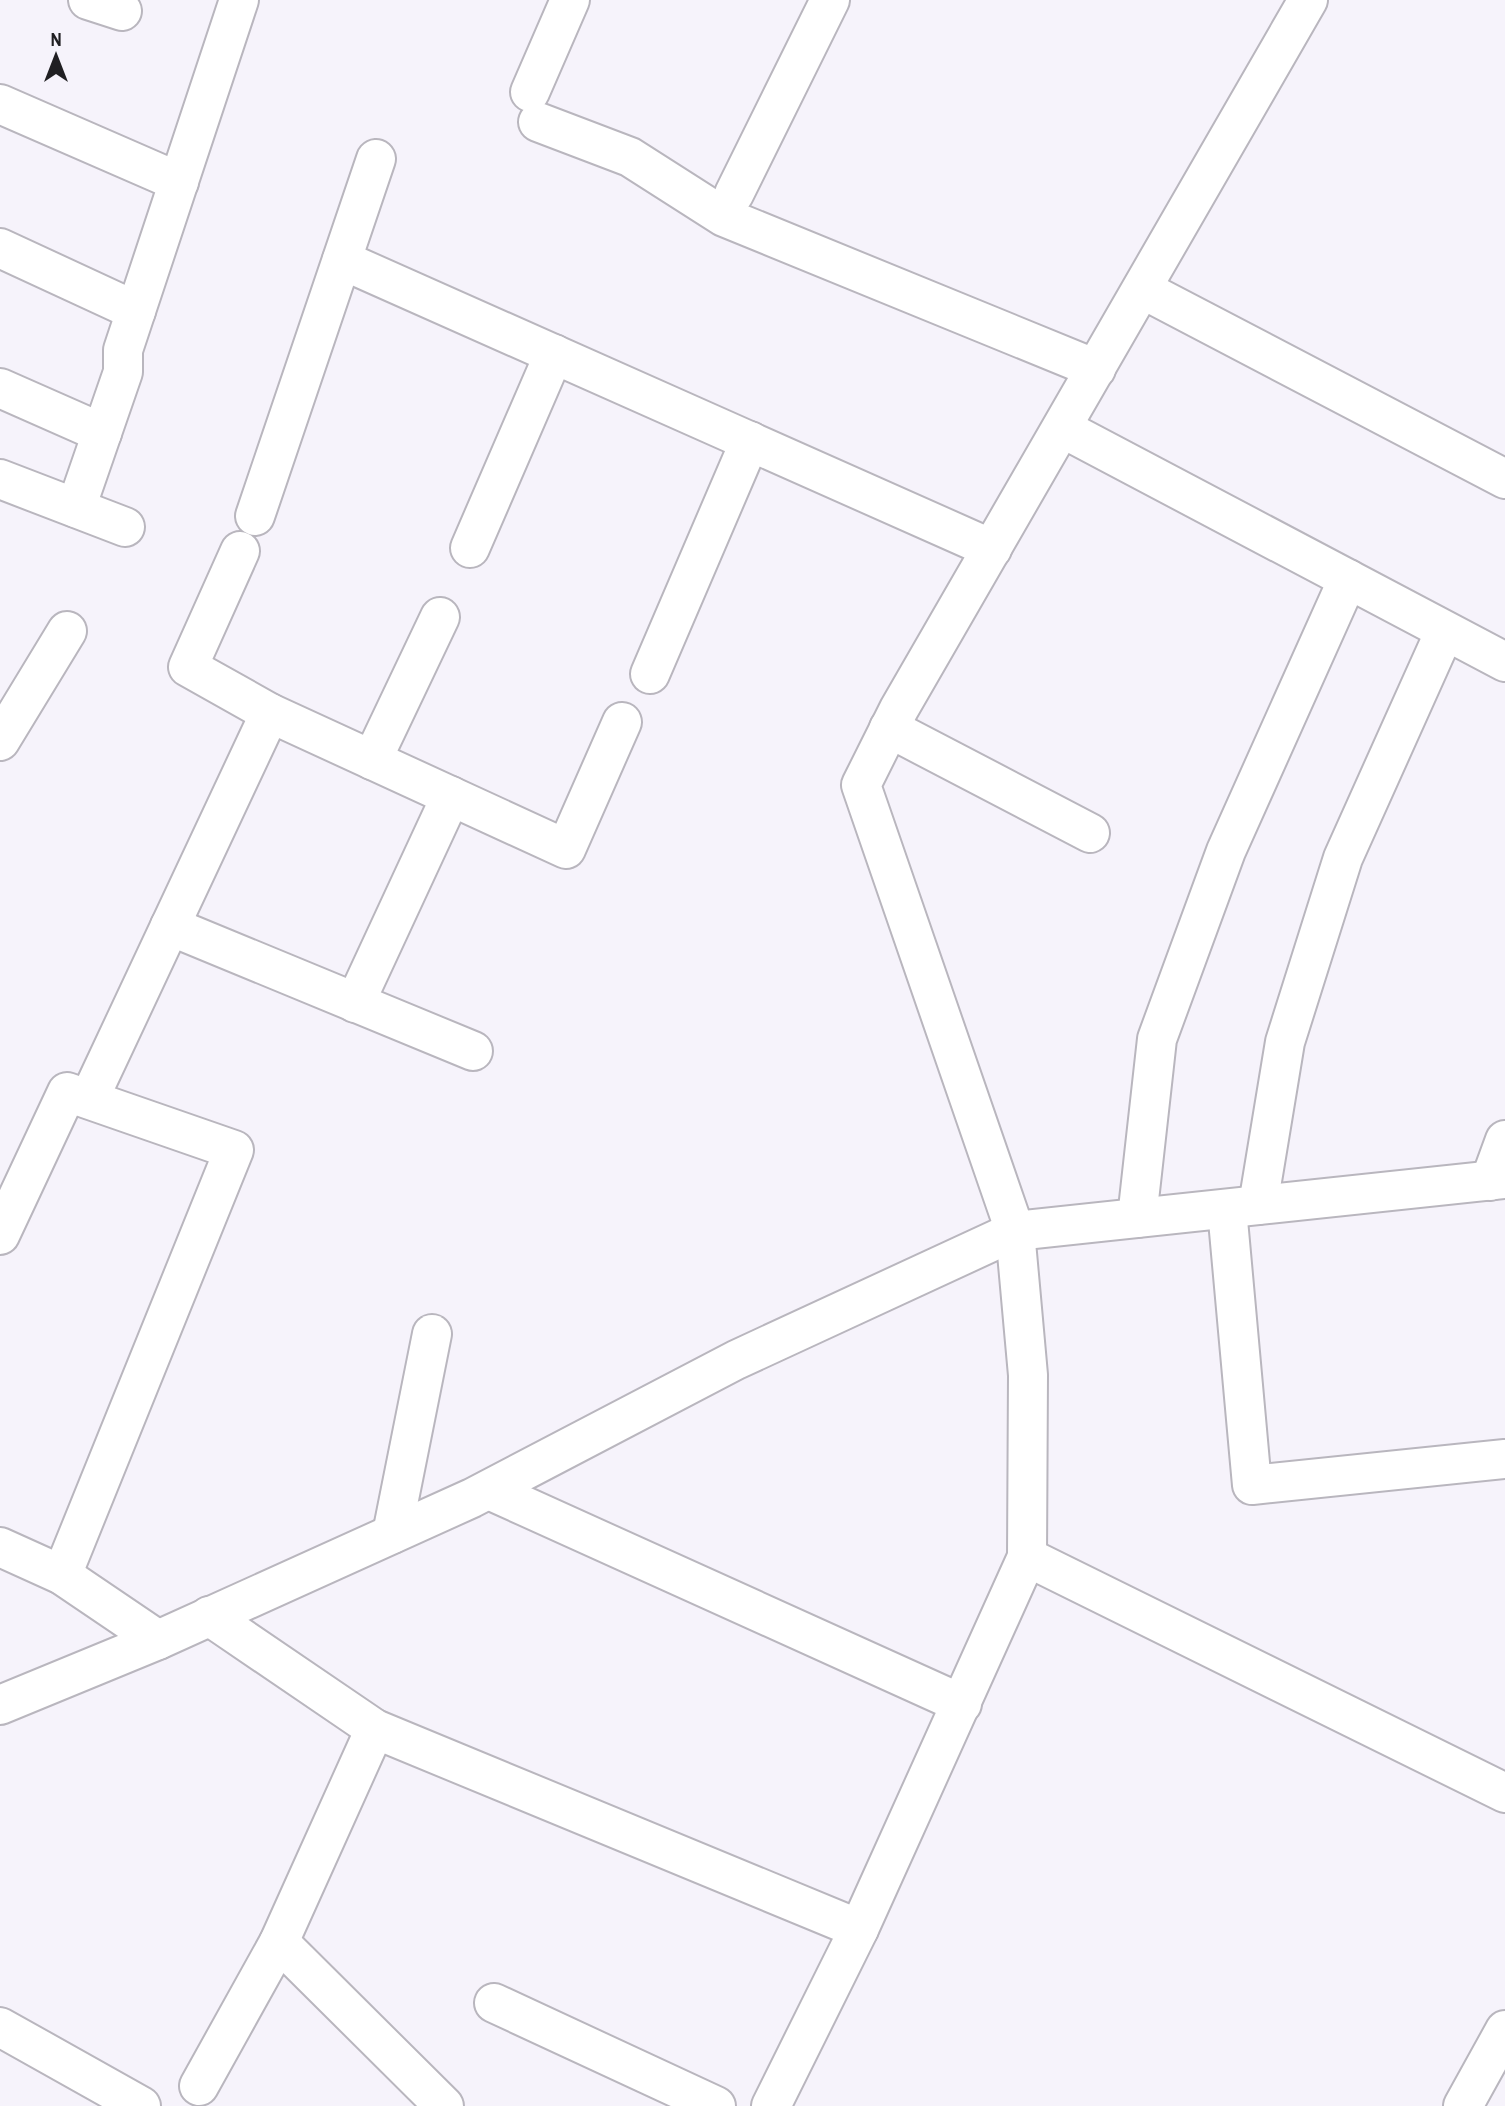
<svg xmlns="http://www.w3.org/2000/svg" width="1505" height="2106" viewBox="0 0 1505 2106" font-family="'Archivo Narrow',sans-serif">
<rect width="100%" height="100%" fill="#f6f3fb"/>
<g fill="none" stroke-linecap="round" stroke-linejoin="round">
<defs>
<g id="minor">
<polyline points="88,0 122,11"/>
<polyline points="530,92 570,0"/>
<polyline points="0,104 179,182"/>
<polyline points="538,122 630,157 724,217 1096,369"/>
<polyline points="734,194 830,0"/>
<polyline points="0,248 136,311"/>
<polyline points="342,260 992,549"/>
<polyline points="1142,289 1505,479"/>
<polyline points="0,388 102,433"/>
<polyline points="1062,428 1505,662"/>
<polyline points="0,479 125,527"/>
<polyline points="76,508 123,372 123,350 239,0"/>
<polyline points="255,516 376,159"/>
<polyline points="470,548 554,354"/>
<polyline points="240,551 188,667 270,713 566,849 622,722"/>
<polyline points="650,674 750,441"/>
<polyline points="889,728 1090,833"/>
<polyline points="0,741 67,631"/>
<polyline points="372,760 440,617"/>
<polyline points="170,926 473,1051"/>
<polyline points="355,1003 451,796"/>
<polyline points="89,1099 270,713"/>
<polyline points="1490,1181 1505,1140"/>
<polyline points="1258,1205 1285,1042 1343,858 1445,631"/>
<polyline points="1227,1209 1252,1485 1505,1459"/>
<polyline points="1137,1218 1157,1039 1226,851 1348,579"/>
<polyline points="0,1235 67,1092 234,1150 62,1575"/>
<polyline points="489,1490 962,1704"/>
<polyline points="392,1534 432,1334"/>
<polyline points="0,1547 62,1575 158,1640"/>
<polyline points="1027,1557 1505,1793"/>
<polyline points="209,1616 375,1729 859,1929"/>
<polyline points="0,1705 158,1640 472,1498 736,1360 1015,1231 1505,1179"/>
<polyline points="279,1942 444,2106"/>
<polyline points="494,2003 716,2106"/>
<polyline points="0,2027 141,2106"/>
<polyline points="199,2086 279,1942 375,1729"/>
<polyline points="771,2106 859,1929 1027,1557 1028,1375 1015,1231 861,785 899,709 1308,0"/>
<polyline points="1463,2106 1505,2030"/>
</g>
</defs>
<!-- minor casing -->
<use href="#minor" stroke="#b9b6be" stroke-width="42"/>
<!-- minor -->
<use href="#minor" stroke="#fff" stroke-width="38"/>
</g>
<!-- north arrow -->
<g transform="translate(56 56)" stroke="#f6f3fb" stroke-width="5" paint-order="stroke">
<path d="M0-5L12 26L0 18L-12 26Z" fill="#201f22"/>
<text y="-10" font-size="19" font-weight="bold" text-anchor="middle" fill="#201f22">N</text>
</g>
</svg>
